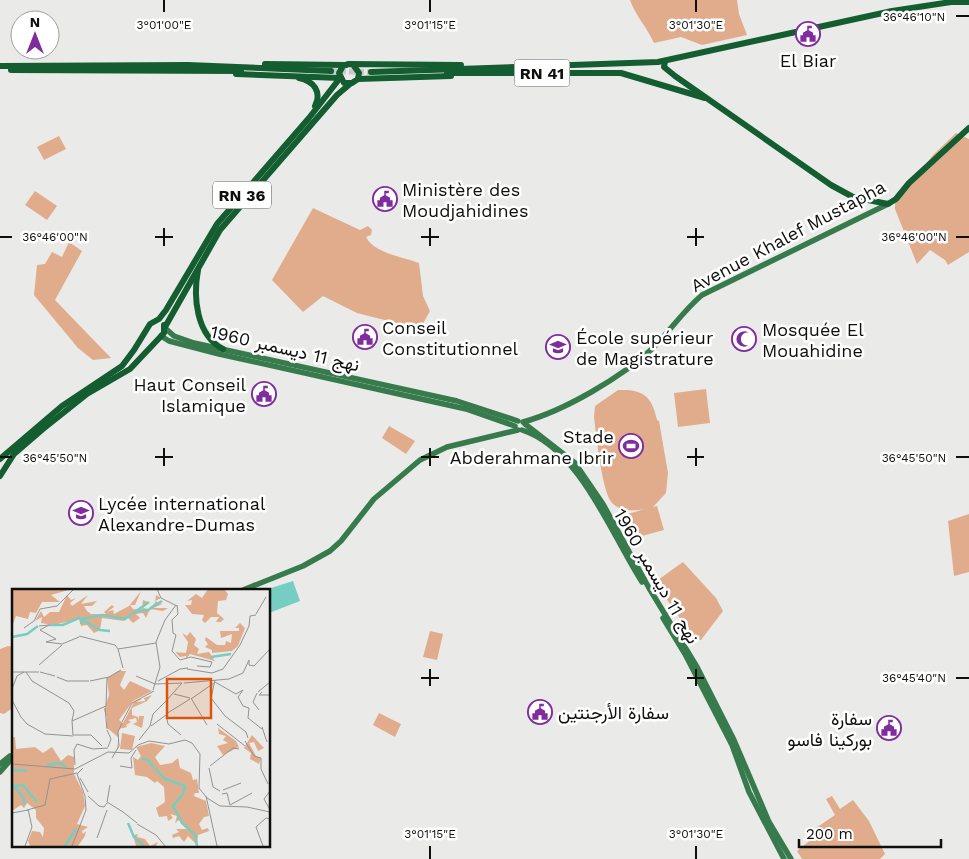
<svg xmlns="http://www.w3.org/2000/svg" width="969" height="859" viewBox="0 0 969 859" font-family="'Work Sans',Vazirmatn,sans-serif">
<rect width="100%" height="100%" fill="#eaebe8"/>
<!-- green -->
<g fill="#e0ac8c">
<path d="M630,0H737L739,14L747,35L702,45L681,37L654,43C647,27 635,15 630,0Z"/>
<polygon points="956,133 969,139 969,252 948,265 945,260 930,250 917,264 895,209 895,203 933,155"/>
<polygon points="59,136 66,149 44,160 37,147"/>
<polygon points="35,191 57,206 47,220 25,205"/>
<path d="M313,208L360,230L368,226L372,230L371,235L366,237C374,253 403,257 419,263L423,296L430,311L420,329L357,313L323,296L303,312L272,280Z"/>
<polygon points="69,242 82,251 55,300 111,358 93,360 78,348 34,295 37,265 45,264 52,252 62,257"/>
<polygon points="706,389 710,423 678,427 674,393"/>
<path d="M618,390C643,389 652,396 657,420L659,421L668,473L666,493L653,507L657,506L664,530L631,539L624,515L645,509C634,511 621,512 612,503C602,493 596,434 594,417L595,406Z"/>
<polygon points="389,426 415,441 406,454 382,438"/>
<polygon points="969,514 969,572 954,576 948,521"/>
<polygon points="683,562 716,598 723,611 701,640 694,639 655,582"/>
<polygon points="430,631 443,634 437,660 423,657"/>
<polygon points="8,646 14,647 14,707 4,714 0,713 0,649"/>
<polygon points="379,713 401,724 395,737 373,725"/>
<polygon points="832,796 840,809 853,800 869,821 885,854 880,859 802,859 797,851 818,834 816,828 835,815 826,799"/>
</g>
<!-- water -->
<polygon fill="#76cdc2" points="293,581 300,601 269,613 269,590 265,590"/>
<g fill="none" stroke-linecap="round" stroke-linejoin="round">
<!-- primary-tunnel -->
<polyline stroke="#c9cac7" stroke-width="6" stroke-dasharray="6 3" stroke-linecap="butt" points="331,71 371,72"/>
<!-- secondary -->
<g stroke="#377b4d" stroke-width="5.5">
<polyline points="165,328 174,336 194,343 457,401 518,421"/>
<polyline points="161,336 169,341 219,354 466,409 515,426"/>
<path d="M523,422C564,411 622,377 653,348C670,331 683,311 702,295L888,204"/>
<polyline points="525,424 575,463 603,504 649,588 697,667 734,740 769,822 791,859"/>
<path d="M522,430C580,449 611,534 642,582"/>
<polyline points="243,590 303,566 330,551 341,541 374,499 420,460 447,447 518,430"/>
<polyline points="663,618 685,654 732,745 749,792 784,859"/>
<polyline points="0,764 10,756"/>
<polyline points="0,772 14,756"/>
</g>
<!-- primary -->
<g stroke="#145d31" stroke-width="6">
<polyline points="665,61 664,67 675,76 831,185 853,197 888,204 896,199 909,183 969,128"/>
<polyline points="265,64 346,65"/>
<polyline points="0,66 188,65 331,71"/>
<polyline points="354,66 359,73 358,79 352,83 344,83 339,73 343,66 348,64 461,65"/>
<polyline points="11,70 241,71"/>
<polyline points="371,72 658,62 892,11 951,2 969,2"/>
<polyline points="447,73 621,73 705,98"/>
<polyline points="236,74 340,78"/>
<path d="M299,78C314,81 322,92 315,106"/>
<polyline points="358,79 451,76"/>
<path d="M198,270C193,297 196,335 223,349"/>
<polyline points="165,327 220,230 337,95 350,84"/>
<polyline points="0,459 62,406 122,366 134,350 150,324 159,319 166,310 217,224 309,118 340,78"/>
<polyline points="0,476 14,454 43,429 87,394 130,369 164,333 164,325"/>
</g>
</g>
<!-- ticks -->
<path fill="none" stroke="#0f0f0e" stroke-width="2" d="M164,0V12M430,0V12M696,0V12M956,16H969M164,228V246M430,228V246M696,228V246M0,237H12M155,237H173M421,237H439M687,237H704M956,237H969M164,448V466M430,448V466M696,448V466M0,457H12M155,457H173M421,457H439M687,457H704M956,457H969M430,669V686M696,669V686M421,678H439M687,678H704M956,678H969M430,846V859M696,846V859"/>
<!-- icons -->
<defs>
<symbol id="civic-ring" viewBox="-11 -11 22 22"><circle r="9.5" fill="#fff" stroke="#7f2c9c" stroke-width="1.5"/><path d="M-.6-6.5H3V-4.5H.6V-3L4-1V1h2V6H-6V1h2V-1L-.6-3ZM-1.2 2.5V6h2.4V2.5Z" fill="#7f2c9c"/></symbol>
<symbol id="mosque-ring" viewBox="-11 -11 22 22"><circle r="9.5" fill="#fff" stroke="#7f2c9c" stroke-width="1.5"/><path d="M3.5-4.9A6 6 0 1 0 3.5 4.9A5 5 0 1 1 3.5-4.9Z" fill="#7f2c9c"/></symbol>
<symbol id="university-ring" viewBox="-11 -11 22 22"><circle r="9.5" fill="#fff" stroke="#7f2c9c" stroke-width="1.5"/><path d="M0-5L7-2L0 1L-7-2ZM-4 1L0 2.5L4 1V4Q0 6-4 4Z" fill="#7f2c9c"/></symbol>
<symbol id="stadium-ring" viewBox="-11 -11 22 22"><circle r="9.5" fill="#fff" stroke="#7f2c9c" stroke-width="1.5"/><path d="M0-5a6.5 5 0 1 0 0 10a6.5 5 0 1 0 0-10ZM-3.5-1.8h7v3.6h-7Z" fill="#7f2c9c"/></symbol>
<symbol id="school-ring" viewBox="-11 -11 22 22"><circle r="9.5" fill="#fff" stroke="#7f2c9c" stroke-width="1.5"/><path d="M0-5L7-2L0 1L-7-2ZM-4 1L0 2.5L4 1V4Q0 6-4 4Z" fill="#7f2c9c"/></symbol>
</defs>
<g fill-rule="evenodd">
<use href="#civic-ring" x="794" y="20" width="28" height="28"/>
<use href="#civic-ring" x="371" y="185" width="28" height="28"/>
<use href="#civic-ring" x="351" y="323" width="28" height="28"/>
<use href="#mosque-ring" x="730" y="325" width="28" height="28"/>
<use href="#university-ring" x="544" y="333" width="28" height="28"/>
<use href="#civic-ring" x="250" y="380" width="28" height="28"/>
<use href="#stadium-ring" x="617" y="432" width="28" height="28"/>
<use href="#school-ring" x="67" y="499" width="28" height="28"/>
<use href="#civic-ring" x="526" y="698" width="28" height="28"/>
<use href="#civic-ring" x="875" y="714" width="28" height="28"/>
</g>
<g text-anchor="middle" dominant-baseline="central" stroke-width="5" stroke-linejoin="round" paint-order="stroke">
<!-- shield labels -->
<g fill="#fff" stroke="#575756" stroke-width="1">
<rect x="514.5" y="59.5" width="55" height="27" rx="4"/>
<rect x="213" y="181.5" width="58" height="27" rx="4"/>
</g>
<g font-size="16" font-weight="bold" fill="#0f0f0e">
<text x="542" y="73">RN 41</text>
<text x="242" y="195">RN 36</text>
</g>
<!-- poi labels -->
<g font-size="18" fill="#0f0f0e" stroke="#fff" text-anchor="start">
<text x="808" y="60" text-anchor="middle">El Biar</text>
<text x="402" y="189">Ministère des<tspan x="402" dy="21">Moudjahidines</tspan></text>
<text x="382" y="327">Conseil<tspan x="382" dy="21">Constitutionnel</tspan></text>
<text x="762" y="329">Mosquée El<tspan x="762" dy="21">Mouahidine</tspan></text>
<text x="576" y="337">École supérieur<tspan x="576" dy="21">de Magistrature</tspan></text>
<text x="246" y="384" text-anchor="end">Haut Conseil<tspan x="246" dy="21">Islamique</tspan></text>
<text x="614" y="436" text-anchor="end">Stade<tspan x="614" dy="21">Abderahmane Ibrir</tspan></text>
<text x="98" y="503">Lycée international<tspan x="98" dy="21">Alexandre-Dumas</tspan></text>
<text x="558" y="712">سفارة الأرجنتين</text>
<text x="872" y="718" text-anchor="end">سفارة<tspan x="872" dy="21">بوركينا فاسو</tspan></text>
</g>
<!-- street labels -->
<g font-size="18" fill="#0f0f0e" stroke="#fff">
<text transform="translate(788 236) rotate(-28)">Avenue Khalef Mustapha</text>
<text transform="translate(285 348) rotate(13)">نهج 11 ديسمبر 1960</text>
<text transform="translate(657 576) rotate(60)">نهج 11 ديسمبر 1960</text>
</g>
</g>
<!-- overview -->
<g transform="translate(12 589)">
<rect width="258" height="258" fill="#eaebe8"/>
<path d="M0,0H60L39,6L48,13H30L24,24L18,23L16,30L4,27L1,35ZM196,0H212L216,5L214,11L206,12L205,24L212,30L209,33H204L207,28H199L193,34L190,31L192,26L180,25L173,16H179L180,11L175,12L184,5L190,9ZM129,2L123,16H118L121,20L130,21L131,11L136,13L131,19L136,20L143,14L144,6L149,9L143,12L150,15L141,19H156L151,22L138,20L134,29L131,24L124,25L128,29L121,34L116,29L112,32L90,29L88,41L82,44L75,36L69,37L67,30L41,36L29,34L30,28L23,32L29,22L32,28L38,23H47L55,6L59,11L64,9L58,14L60,17L76,6L69,15L85,12L80,17H72L75,22L79,25H94L92,23L100,16L102,18L95,23L101,21L102,25L117,17ZM228,34L233,39L226,57L220,62L200,64V61L193,58L196,55L193,51L194,48L205,56H213L214,52L219,54L220,45L209,49L208,42H227V39H223ZM178,43L184,50L182,56L187,60L185,65L197,63L203,72L178,65L174,70V67L168,68L163,63L174,64L176,53L170,44L175,47ZM106,82H114L108,96L112,101L118,92L140,102L121,112L107,131L111,134L122,113L127,110H130L124,113L133,112L132,109L140,106L135,112L120,119V126L126,128V132L127,127H132L130,139L121,135L125,133L124,129L116,131L119,133L114,136L115,138L107,140L106,144L107,150V154L106,158L104,164L107,149L94,138L95,129L92,121L97,106L95,89ZM206,139L224,152L227,158L211,166L205,157L216,154L211,151L214,147L207,145ZM110,144L123,147L120,161L108,160ZM240,146L252,159L246,162L242,153L237,154L244,167L249,169L247,175L238,170L239,164L232,159ZM0,148H3L4,160L23,158L31,164L40,158L49,172L56,166L62,168V185L71,203L73,217L65,235L76,238L70,242L71,245L74,242L73,247L66,257H18L16,252L20,242L28,243L31,248L32,239L24,229V221L15,214L12,219L9,216L0,222ZM139,154L153,157L143,168L148,176L160,174L166,169L168,179L179,184L181,191L185,190L187,204H183L182,207L194,212L197,227L192,228L187,235L190,241L196,239L197,242L186,246L185,256L176,247L172,253L167,247L161,249L160,246L167,243L164,240H175L167,231L163,234L165,227L158,225L161,229L156,232L155,227L147,228L144,219L153,213L152,198L145,192L143,194L135,188L123,186L121,168L126,171L129,167L124,158ZM119,239L122,246L126,245L125,248L133,250L138,257L146,253L144,257H124Z" fill="#e0ac8c"/>
<path fill="none" stroke="#76cdc2" stroke-width="2.5" d="M127,22L136,21L150,12M69,35L70,30L90,26L113,30L137,13M37,36H51L67,29L88,41L98,42M0,48L15,45L26,37M199,68L219,65M130,170L136,171L142,179M35,176L49,174L54,178M143,179L153,190L173,197L171,205L161,217L170,234L183,246L185,257M0,181L15,182M1,196L11,208L13,216M0,197L11,196L25,213M116,234L122,248L132,257M53,257L64,240"/>
<path fill="none" stroke="#929391" stroke-width="1" d="M145,0L149,9L165,17M165,16L166,25L160,31L161,44L164,46L160,62L168,71L179,68L200,73L198,78L185,77M244,25L254,8M27,37L37,36L28,41L44,50M12,39L22,32L28,20L45,17L62,0M67,47L103,56L106,60M44,50L34,53L50,55L67,48M27,76L50,56M111,79L106,60L144,54M175,80L200,84L211,80L228,56L237,37L238,27L244,26M0,83H27M14,83L20,92L57,114L62,122L60,132M28,83L43,87M124,87L143,95M45,88L55,92H77M203,91L199,109L213,127L234,143L236,149M78,92L97,88L109,81M146,92L168,80L176,79M203,93L224,105L231,101L226,108L231,117L237,119L236,129L250,140M172,94L217,90L231,84L237,71V76L242,77L258,60M143,95L170,94M0,100L5,87L12,83M141,101L148,78L144,53L153,31L164,16M246,103L258,93M250,103L247,106H258M245,104L241,113L247,121M162,105L178,109M179,109L195,136M179,110L202,94M0,111L9,128M154,112L170,94M93,119L95,140M154,125L178,110M154,126L156,135L169,146M9,128L15,135L33,145L61,147M110,133L120,114L142,102M205,135L233,157M138,137L141,125L154,112M139,137L154,126M250,138L255,153M95,141L99,150L96,158M61,146L60,132L94,117L95,89M61,146H79L90,157M127,151L138,137M233,152L242,167L249,169V180L256,195M100,169L107,157L106,143L110,134M0,175L63,180L96,163L117,164L126,156L137,152L157,155L173,151L180,154L188,165L187,199L195,209L208,217L235,218L258,223M63,176L62,161L65,155L81,160L96,159M108,177L120,179L119,169L124,161M198,177L221,159L227,160M197,179L201,198L208,202M68,189L76,203M211,201L229,194M258,202L252,210L258,221M210,205L215,204L218,216L240,204M76,207L87,217L92,218L95,214M194,207L205,257M95,213L111,223M95,213L98,196M15,221L33,216L38,190L65,184M111,223L125,234M0,224L16,221M125,235L144,246L153,257M85,249L95,221M13,257L20,238L16,220M60,257L74,221L73,207L65,185L71,179M251,257L244,238L254,229L258,230"/>
<path fill="#dd550c" fill-opacity="0.15" stroke="#dd550c" stroke-width="2.5" d="M155,90H199V129H155Z"/>
<rect width="258" height="258" fill="none" stroke="#0f0f0e" stroke-width="2.5"/>
</g>
<g font-size="12" text-anchor="middle" fill="#0f0f0e" stroke="#fff" stroke-width="5" stroke-linejoin="round" paint-order="stroke">
<text x="914" y="21">36°46'10"N</text>
<text x="164" y="29">3°01'00"E</text>
<text x="430" y="29">3°01'15"E</text>
<text x="696" y="29">3°01'30"E</text>
<text x="55" y="241">36°46'00"N</text>
<text x="914" y="241">36°46'00"N</text>
<text x="55" y="462">36°45'50"N</text>
<text x="914" y="462">36°45'50"N</text>
<text x="914" y="682">36°45'40"N</text>
<text x="430" y="838">3°01'15"E</text>
<text x="696" y="838">3°01'30"E</text>
</g>
<!-- north arrow -->
<g transform="translate(35 35)"><circle r="24" fill="#ffffff" stroke="#9f9f9f"/>
<path d="M0-4L9 19L0 12L-9 19Z" fill="#7f2c9c"/>
<text y="-8" font-size="14" font-weight="bold" text-anchor="middle" fill="#0f0f0e">N</text>
</g>
<!-- scale -->
<path d="M799 839v8h142v-8" fill="none" stroke="#0f0f0e" stroke-width="2.5"/>
<text x="806" y="839" font-size="15" fill="#0f0f0e" stroke="#ffffff" stroke-width="4" paint-order="stroke">200 m</text>
</svg>
